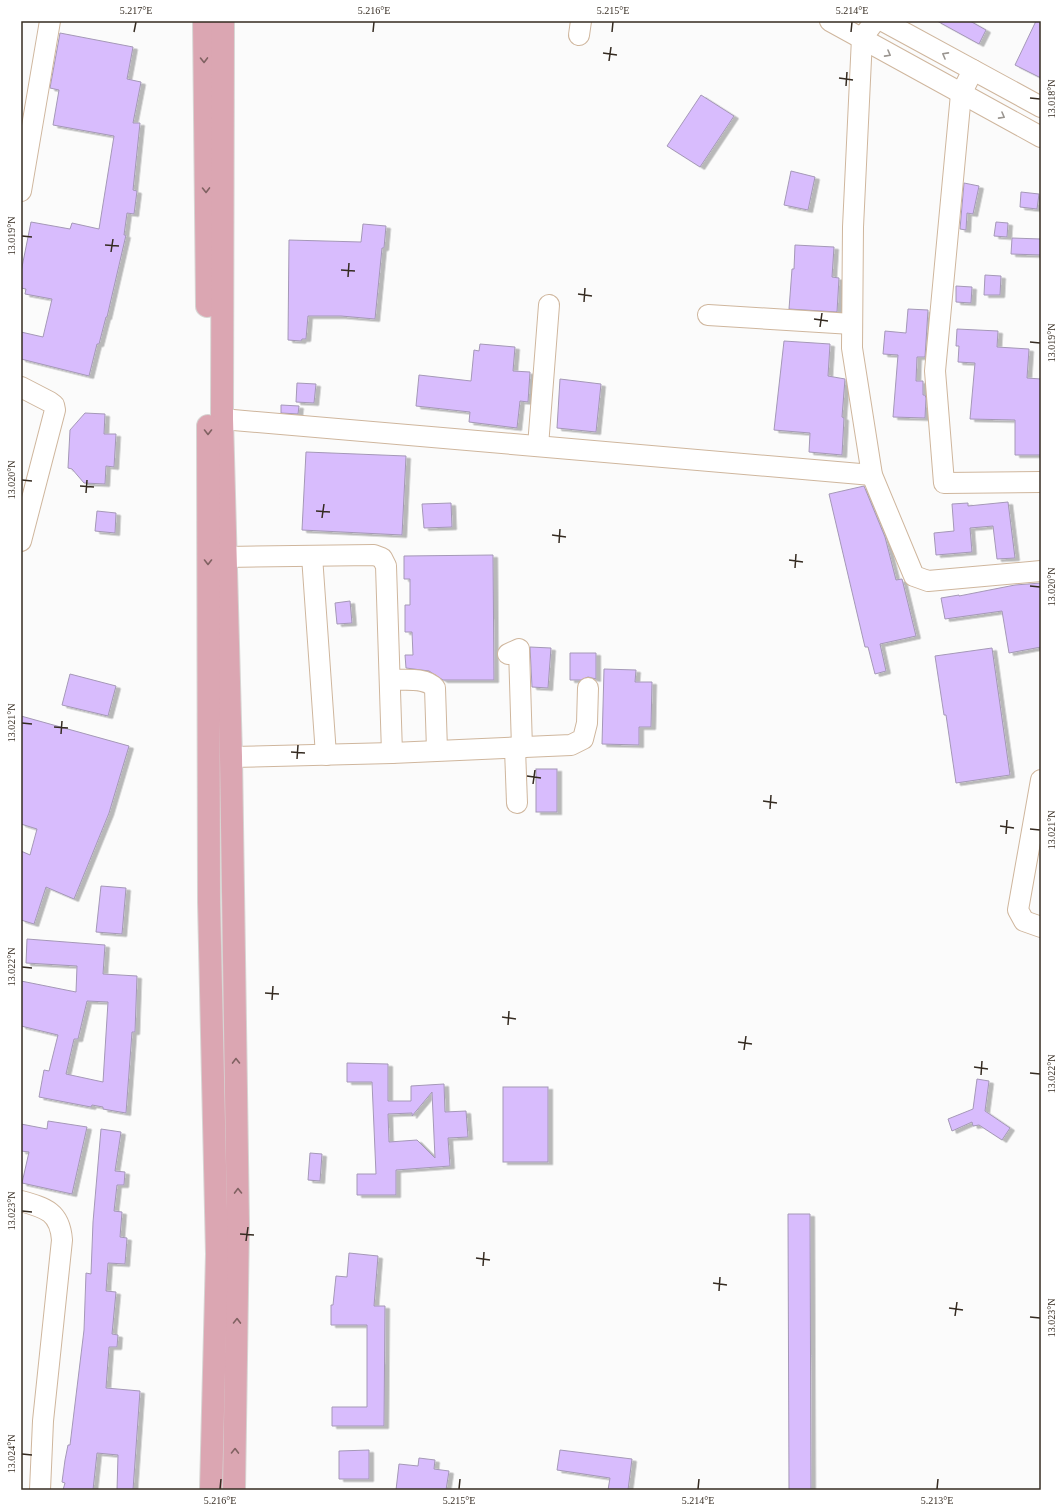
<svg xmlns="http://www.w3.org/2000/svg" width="1062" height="1511" viewBox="0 0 1062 1511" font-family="'Times New Roman',serif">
<defs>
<filter id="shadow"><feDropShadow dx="4.5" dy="2.5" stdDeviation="0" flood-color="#0004"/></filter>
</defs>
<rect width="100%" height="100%" fill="#fbfbfb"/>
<!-- building -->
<g fill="#d8bcfd" stroke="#a498b6" fill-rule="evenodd" filter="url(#shadow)">
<polygon points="937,21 970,21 986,30 979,44"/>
<polygon points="1036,21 1041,21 1041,78 1015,65"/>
<polygon points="60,33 133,47 127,79 141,82 133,123 140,123 133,190 137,191 134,214 127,213 124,235 126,235 107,317 106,317 99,344 97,344 89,376 21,359 21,332 43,337 52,299 25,294 26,289 21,288 21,272 31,222 70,229 72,223 99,229 114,136 53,125 59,90 50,88"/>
<polygon points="701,95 734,116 700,167 667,146"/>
<polygon points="791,171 815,177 808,210 784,205"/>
<polygon points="964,183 979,186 973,214 967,213 966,230 960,229"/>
<polygon points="1021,192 1039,194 1037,209 1020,207"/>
<polygon points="996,222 1008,223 1007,237 994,236"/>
<polygon points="363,224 386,226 384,248 382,248 375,319 341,316 308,316 306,339 302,339 301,341 288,340 289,240 361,242"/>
<polygon points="1012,238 1041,239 1041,255 1011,254"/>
<polygon points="795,245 834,247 832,277 839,278 837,312 789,309 792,269 794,269"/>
<polygon points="985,275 1001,276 1000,295 984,295"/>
<polygon points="956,286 972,287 971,303 956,302"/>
<polygon points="908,309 928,310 925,357 917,357 916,381 923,381 923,395 925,395 926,398 925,418 893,417 898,355 883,354 885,331 906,333"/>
<polygon points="957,329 998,331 997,347 1029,349 1027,378 1041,379 1041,455 1015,455 1015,420 970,419 975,363 958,362 959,346 956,346"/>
<polygon points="784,341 830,344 828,376 845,379 842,417 844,418 842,455 809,452 810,433 774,430"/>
<polygon points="480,344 515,347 513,371 530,372 528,402 520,401 517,428 469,422 470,412 416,406 419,375 471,381 474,350 479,351"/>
<polygon points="560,379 601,384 596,432 557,428"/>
<polygon points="297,383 316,384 314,403 296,402"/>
<polygon points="281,405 299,406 298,414 281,413"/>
<polygon points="85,413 105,414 104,434 116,434 114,467 106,466 105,484 84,483 72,469 68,468 70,430"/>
<polygon points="306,452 406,456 402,535 302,530"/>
<polygon points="864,486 885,537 896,580 902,579 916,636 880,644 886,671 875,674 868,647 865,647 829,494"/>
<polygon points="1008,502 1015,558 997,559 993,526 970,528 972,552 936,555 934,533 954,531 952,504 968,503 968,506"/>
<polygon points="451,503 452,527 424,528 422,504"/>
<polygon points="97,511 116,513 115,533 95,531"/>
<polygon points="493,555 494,680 443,680 429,671 406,668 405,655 413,655 412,632 405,632 405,605 410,605 410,579 404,579 404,556"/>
<polygon points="1041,583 1041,647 1009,653 1002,611 945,619 941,598 959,595 959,596 1015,585"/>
<polygon points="350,601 352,623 337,624 335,603"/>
<polygon points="530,647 551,648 548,688 532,687"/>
<polygon points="992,648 1010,775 956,783 946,715 944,715 935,656"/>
<polygon points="570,653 596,653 596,679 588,677 581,680 570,680"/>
<polygon points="604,669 636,670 635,682 652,682 651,727 639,727 639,745 602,744"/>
<polygon points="70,674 116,686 108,716 62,705"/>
<polygon points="21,716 129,746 109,813 74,899 46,887 34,924 21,920 21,851 30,855 37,829 21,824"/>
<rect x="536" y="769" width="21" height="43"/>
<polygon points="101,886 126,888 122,934 96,932"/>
<path d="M27,939L105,945L103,974L137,976L135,1032H132L126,1113L103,1109V1107L92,1105L91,1107L39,1097L44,1070L49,1071L58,1035L21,1026V981L76,992L77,966L26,963ZM87,1001L108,1002L103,1082L66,1074L74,1039H78Z"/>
<path d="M347,1063L388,1064V1101H411V1086L444,1084L445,1112L466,1111L468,1137L448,1138L450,1166L396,1170V1195H357V1174H376L372,1082H347ZM432,1092L435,1158L417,1140L389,1142V1141L388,1114L412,1113V1116Z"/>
<polygon points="977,1079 989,1081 985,1111 1010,1128 1002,1140 979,1125 973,1126 972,1122 952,1131 948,1119 973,1109"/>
<rect x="503" y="1087" width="45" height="75"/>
<polygon points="48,1121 87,1127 72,1194 22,1183 29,1152 21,1151 21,1124 47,1129"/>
<polygon points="101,1129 121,1132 115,1171 125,1172 124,1185 117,1185 114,1211 122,1212 120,1237 127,1238 125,1264 108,1263 106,1291 116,1292 112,1334 118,1335 117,1347 109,1347 106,1388 140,1391 133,1490 117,1490 118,1455 97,1453 93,1490 63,1490 65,1483 62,1482 65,1460 68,1445 70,1445 84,1330 86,1273 91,1274 93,1222"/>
<polygon points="310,1153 322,1154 320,1181 308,1180"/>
<polygon points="788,1214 810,1214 811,1490 789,1490"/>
<polygon points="349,1253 378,1256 374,1306 385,1306 384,1426 332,1426 332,1407 367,1407 367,1325 331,1325 331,1305 333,1305 336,1276 347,1277"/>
<polygon points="369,1450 369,1479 339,1479 339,1451"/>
<polygon points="560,1450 632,1459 628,1490 608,1490 610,1478 557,1470"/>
<polygon points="419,1458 435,1460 434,1469 449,1471 446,1490 396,1490 399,1464 418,1466"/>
</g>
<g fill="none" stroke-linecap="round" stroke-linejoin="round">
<defs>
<g id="minor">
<polyline points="830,21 1041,137"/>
<polyline points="875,21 862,38 853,227 852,348 872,475 914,576 928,581 1041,571"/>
<polyline points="883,21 1041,107"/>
<polyline points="579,35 581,21"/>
<polyline points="973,70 961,94 935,371 944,483 1041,482"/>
<polyline points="21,191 50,21"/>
<polyline points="708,315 852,324"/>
<polyline points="21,387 50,402 54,405 55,410 21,541"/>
<polyline points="222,419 872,475"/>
<polyline points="538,446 549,305"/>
<polyline points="312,556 326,755"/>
<polyline points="226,557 374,555 382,558 386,566 392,753"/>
<polyline points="508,654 519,649 522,748"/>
<path d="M391,680C405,680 426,677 435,688L437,750"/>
<polyline points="515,749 517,803"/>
<polyline points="231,757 392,753 571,745 583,739 587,723 588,688"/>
<polyline points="1041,780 1018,910 1024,921 1041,927"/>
<path d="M21,1201C46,1208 60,1212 62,1240L43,1421L40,1490"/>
</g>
<g id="major">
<polyline points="204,21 207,306"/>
<polyline points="223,21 222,419 231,757 238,1225 234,1490"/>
<polyline points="208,426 209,902 217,1254 211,1490"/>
</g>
</defs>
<!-- minor casing -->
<use href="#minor" stroke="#cfb69d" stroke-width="22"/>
<!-- major casing -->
<use href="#major" stroke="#d7d5d3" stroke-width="24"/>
<!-- minor -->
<use href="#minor" stroke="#fff" stroke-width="20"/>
<!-- major -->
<use href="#major" stroke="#dba6b2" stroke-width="22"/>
</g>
<!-- one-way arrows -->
<defs><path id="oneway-chevron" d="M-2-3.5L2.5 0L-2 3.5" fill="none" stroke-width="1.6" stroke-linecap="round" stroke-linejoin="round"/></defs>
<g stroke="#9a9590">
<use href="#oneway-chevron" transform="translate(888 54) rotate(29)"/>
<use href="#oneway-chevron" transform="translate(945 55) rotate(-151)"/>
<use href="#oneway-chevron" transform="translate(1002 116) rotate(29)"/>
</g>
<g stroke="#806262">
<use href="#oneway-chevron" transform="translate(204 60) rotate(89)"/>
<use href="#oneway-chevron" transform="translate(206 190) rotate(89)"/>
<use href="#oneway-chevron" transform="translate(208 432) rotate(90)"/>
<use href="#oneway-chevron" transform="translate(208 562) rotate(90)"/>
<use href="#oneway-chevron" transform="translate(236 1061) rotate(-91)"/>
<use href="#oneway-chevron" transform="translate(238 1191) rotate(-91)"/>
<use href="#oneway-chevron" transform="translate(237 1321) rotate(-89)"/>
<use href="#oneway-chevron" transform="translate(235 1451) rotate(-89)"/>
</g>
<!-- ticks -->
<path fill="none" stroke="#352b21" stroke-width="1.5" d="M134,32L136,22M373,32L374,22M612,32L613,22M851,32L852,22M603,53L617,55M609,61L611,47M839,78L853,80M846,86L847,72M1030,98L1040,99M22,236L32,237M105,245L119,246M111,252L113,239M341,270L355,271M348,277L349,263M578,294L592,296M584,302L585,288M814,319L828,321M820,327L822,313M1030,342L1040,343M22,480L32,481M80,486L94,487M86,493L87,480M316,511L330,512M322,518L324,504M552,535L566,537M559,543L560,529M789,560L803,562M795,568L796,554M1030,586L1040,587M22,723L32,724M54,727L68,728M61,734L62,721M291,752L305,753M297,759L298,745M527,776L541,778M533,784L535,770M763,801L777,803M770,809L771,795M1000,826L1014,828M1030,829L1040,830M1006,834L1007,820M22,967L32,968M265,993L279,994M272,1000L273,986M502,1017L516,1019M508,1025L509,1011M738,1042L752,1044M744,1050L746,1036M974,1067L988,1069M1030,1073L1040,1074M981,1075L982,1061M22,1211L32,1212M240,1234L254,1235M246,1241L248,1227M476,1258L490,1260M483,1266L484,1252M713,1283L727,1285M719,1291L720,1277M949,1308L963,1310M955,1316L957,1302M1030,1317L1040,1318M22,1454L32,1455M220,1489L221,1479M459,1489L460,1479M698,1489L699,1479M937,1489L938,1479"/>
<!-- border -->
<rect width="1062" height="1511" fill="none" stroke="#ffffff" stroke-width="44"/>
<rect x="22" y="22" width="1018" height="1467" fill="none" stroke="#352b21" stroke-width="1.5"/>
<g font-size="10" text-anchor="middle" fill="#352b21">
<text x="136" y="14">5.217°E</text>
<text x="374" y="14">5.216°E</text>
<text x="613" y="14">5.215°E</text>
<text x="852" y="14">5.214°E</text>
<text transform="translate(1051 99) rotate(-90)" y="4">13.018°N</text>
<text transform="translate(11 236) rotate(-90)" y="4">13.019°N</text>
<text transform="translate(1051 343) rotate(-90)" y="4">13.019°N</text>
<text transform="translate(11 480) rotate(-90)" y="4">13.020°N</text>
<text transform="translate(1051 587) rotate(-90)" y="4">13.020°N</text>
<text transform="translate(11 723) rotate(-90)" y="4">13.021°N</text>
<text transform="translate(1051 830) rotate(-90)" y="4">13.021°N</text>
<text transform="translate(11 967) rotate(-90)" y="4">13.022°N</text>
<text transform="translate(1051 1074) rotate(-90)" y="4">13.022°N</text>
<text transform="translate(11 1211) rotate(-90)" y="4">13.023°N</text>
<text transform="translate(1051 1318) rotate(-90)" y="4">13.023°N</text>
<text transform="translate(11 1454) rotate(-90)" y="4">13.024°N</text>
<text x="220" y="1504">5.216°E</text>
<text x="459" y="1504">5.215°E</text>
<text x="698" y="1504">5.214°E</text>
<text x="937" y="1504">5.213°E</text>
</g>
</svg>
